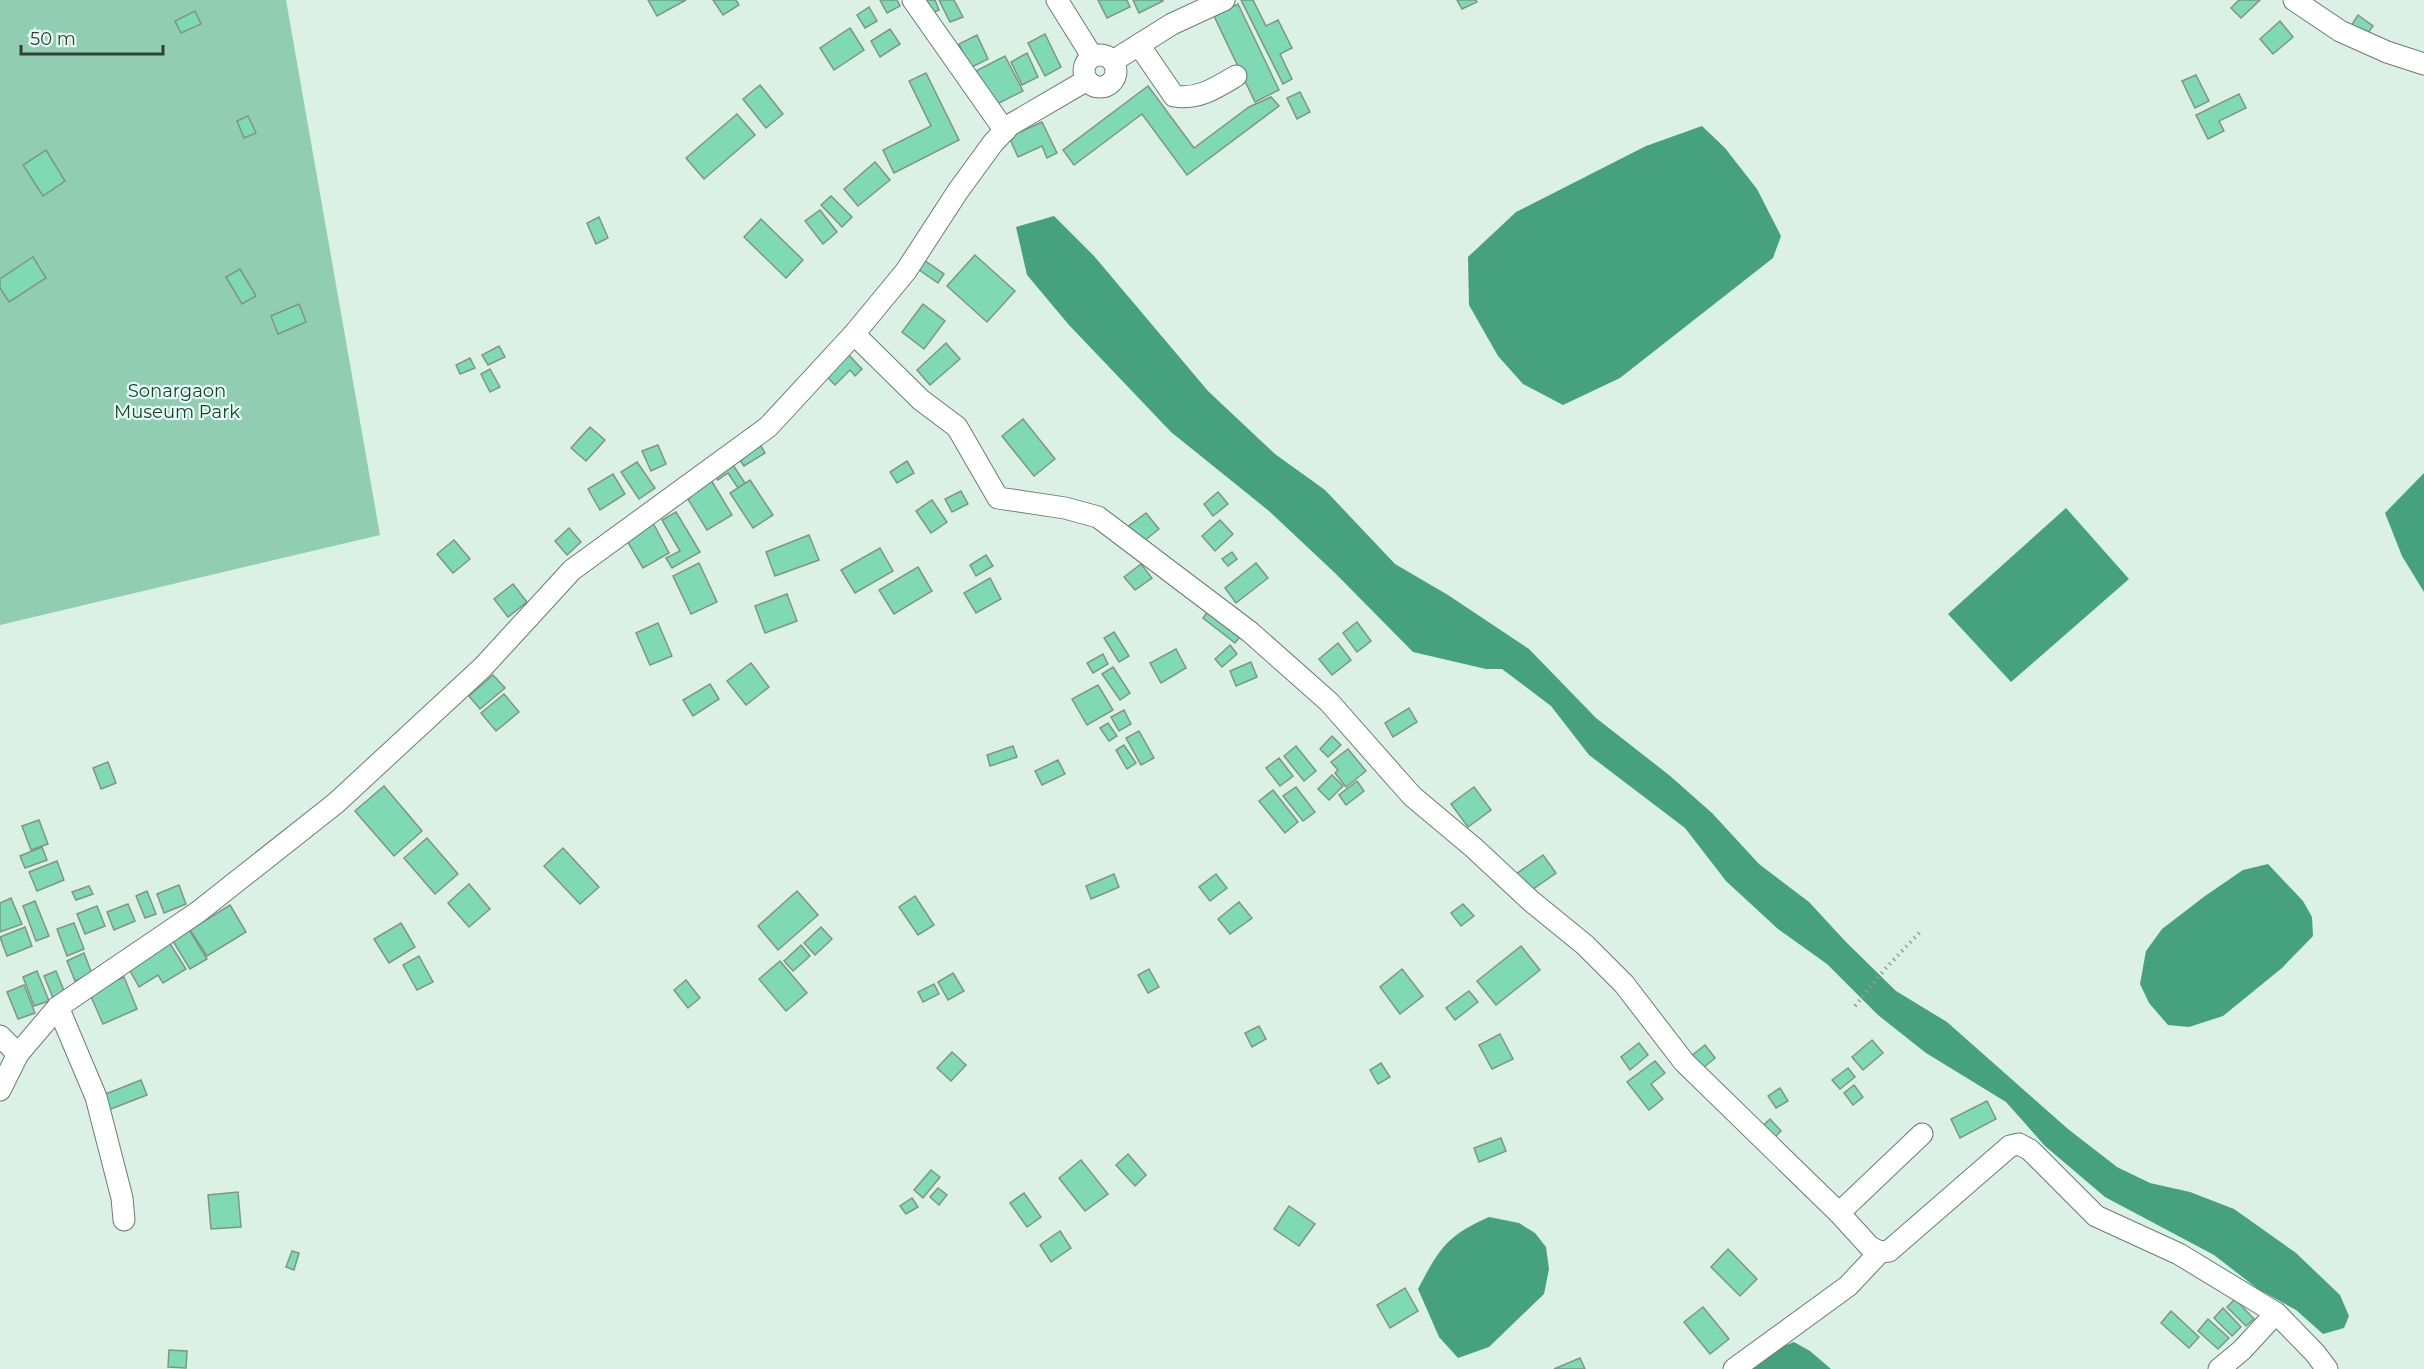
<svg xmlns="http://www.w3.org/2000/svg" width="2424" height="1369" viewBox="0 0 2424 1369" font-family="Montserrat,sans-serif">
<rect width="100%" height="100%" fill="#dbf1e6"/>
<!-- green -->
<polygon fill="#90cdb3" points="0,0 286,0 380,535 0,625"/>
<!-- water -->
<g fill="#45a17e">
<polygon points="1702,126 1725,148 1757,189 1781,236 1773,258 1620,378 1563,405 1523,384 1498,356 1469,305 1468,257 1516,212 1646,146"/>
<polygon points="1054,216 1094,256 1208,391 1275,454 1325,490 1395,564 1448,595 1529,649 1596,718 1669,775 1712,813 1759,864 1809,902 1846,942 1896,991 1947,1022 2068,1129 2117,1167 2150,1183 2190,1192 2234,1209 2296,1253 2340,1295 2349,1316 2344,1328 2323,1334 2296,1310 2258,1289 2214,1255 2105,1197 2045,1146 2006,1102 1926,1053 1878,1015 1827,964 1778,929 1726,881 1685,828 1589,755 1551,706 1502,669 1486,669 1413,652 1335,573 1269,511 1171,432 1069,325 1027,275 1016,227"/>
<polygon points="2424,473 2424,592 2402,556 2385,513"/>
<polygon points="2066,508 2129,579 2011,682 1948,614"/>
<polygon points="2268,864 2303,901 2312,917 2313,936 2282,968 2223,1016 2189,1027 2168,1025 2149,1003 2140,984 2146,951 2162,929 2205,896 2243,870"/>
<path d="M1489,1217L1519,1223L1535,1233L1546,1247L1549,1269L1544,1294L1489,1347L1458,1358L1439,1337L1418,1289C1439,1249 1446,1236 1489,1217Z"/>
<path d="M1794,1342L1810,1351L1831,1369H1753C1761,1355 1780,1347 1794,1342Z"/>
</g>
<!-- building -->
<g fill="#7ed9b4" stroke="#80948a" stroke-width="1.5">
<polygon points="648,0 686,0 657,16"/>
<polygon points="713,0 736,0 739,5 723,15"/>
<polygon points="880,0 897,0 900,6 887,13"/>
<polygon points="923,0 935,0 939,10 929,14"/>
<polygon points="939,0 954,0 963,17 950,22"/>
<polygon points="1098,0 1127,0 1130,7 1107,18"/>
<polygon points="1133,0 1163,0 1163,1 1139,13"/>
<polygon points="1241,0 1253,0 1266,26 1278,20 1292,48 1280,54 1292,79 1283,84"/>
<polygon points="1457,0 1476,0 1477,2 1462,9"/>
<polygon points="2239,0 2260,0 2241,18 2231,8"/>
<polygon points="1238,4 1279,90 1255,102 1214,16"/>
<polygon points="869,7 877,21 865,28 857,15"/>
<polygon points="195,11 201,24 181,33 175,21"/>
<polygon points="2358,15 2373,26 2366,36 2351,26"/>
<polygon points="2280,21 2293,37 2273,54 2260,39"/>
<polygon points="850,28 864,50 834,70 820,48"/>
<polygon points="890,29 900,44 880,57 871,41"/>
<polygon points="1045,34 1061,67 1045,76 1028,43"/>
<polygon points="977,35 988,59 970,68 959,44"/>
<polygon points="1027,53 1038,77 1022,85 1011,62"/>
<polygon points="1005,56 1023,91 993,106 976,71"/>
<polygon points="926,73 959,140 894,173 883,150 931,126 909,81"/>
<polygon points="2196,75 2209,101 2195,108 2182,81"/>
<polygon points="760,85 783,114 766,128 743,99"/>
<polygon points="1148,86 1194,148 1249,107 1271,97 1279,106 1187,175 1142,114 1074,165 1063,150"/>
<polygon points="1300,92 1310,112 1297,119 1287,98"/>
<polygon points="2239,94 2246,108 2219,121 2224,131 2208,139 2196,115"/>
<polygon points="737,114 755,135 704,179 686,158"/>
<polygon points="248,116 256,133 244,138 237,121"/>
<polygon points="1042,122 1057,153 1047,158 1042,146 1018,157 1009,137"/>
<polygon points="46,150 65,181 43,196 23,165"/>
<polygon points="875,162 890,180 858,206 844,189"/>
<polygon points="831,196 852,217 842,227 821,205"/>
<polygon points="820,210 837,232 823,244 805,221"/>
<polygon points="599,217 608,238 596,244 587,223"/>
<polygon points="761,219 803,260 786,278 744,237"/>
<polygon points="975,255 1015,291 987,322 947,286"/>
<polygon points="33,257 46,278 9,302 0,288 0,279"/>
<polygon points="921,258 944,274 938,283 915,267"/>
<polygon points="240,269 256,296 242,304 226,277"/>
<polygon points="299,304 306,322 278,334 271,316"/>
<polygon points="923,304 945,321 924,349 902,332"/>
<polygon points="946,343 960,359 930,385 917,370"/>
<polygon points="499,346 505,357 488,365 482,355"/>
<polygon points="845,351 862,369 855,376 850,370 835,385 823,373"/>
<polygon points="470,358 475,368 460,374 456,365"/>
<polygon points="490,369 500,387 490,392 481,374"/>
<polygon points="1023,419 1055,459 1034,476 1002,436"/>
<polygon points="590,427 605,440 586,461 571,448"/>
<polygon points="758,441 765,453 744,466 736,455"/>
<polygon points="658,445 666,464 651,471 642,451"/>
<polygon points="729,459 745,483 738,488 728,473 718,480 712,471"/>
<polygon points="907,461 914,473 897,483 890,472"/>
<polygon points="637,462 655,488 639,499 621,472"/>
<polygon points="613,474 625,494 600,510 588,489"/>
<polygon points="711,480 732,515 707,530 686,496"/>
<polygon points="750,480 773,515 753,528 730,493"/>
<polygon points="961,491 968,504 952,512 945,499"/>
<polygon points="1218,492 1228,504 1213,516 1204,504"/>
<polygon points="932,500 947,522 931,533 916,511"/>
<polygon points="676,512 700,552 672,568 666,558 680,551 662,520"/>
<polygon points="1146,513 1159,529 1139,545 1126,528"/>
<polygon points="1220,520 1233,534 1215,551 1202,536"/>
<polygon points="653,523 669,553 643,568 626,539"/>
<polygon points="569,528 581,542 567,555 555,541"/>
<polygon points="809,535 819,560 775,576 766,552"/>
<polygon points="454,540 470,559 453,573 437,554"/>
<polygon points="880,548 893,571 855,593 841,570"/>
<polygon points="1232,552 1237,559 1228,566 1222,559"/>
<polygon points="986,555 993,566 976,576 970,565"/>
<polygon points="699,563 717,602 691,614 673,576"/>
<polygon points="1256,563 1268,578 1236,603 1225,588"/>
<polygon points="1141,564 1152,578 1135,590 1124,577"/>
<polygon points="918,567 932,591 894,614 879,590"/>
<polygon points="990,578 1001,599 976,613 964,593"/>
<polygon points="513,584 527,602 508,617 494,599"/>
<polygon points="787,594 797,621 765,633 755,606"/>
<polygon points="1210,608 1243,633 1235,643 1203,618"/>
<polygon points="1357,622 1371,641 1357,652 1343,633"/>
<polygon points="658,623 672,656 650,665 636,633"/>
<polygon points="1114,632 1129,656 1119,662 1104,638"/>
<polygon points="1338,643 1351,660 1332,675 1319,659"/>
<polygon points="1230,645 1237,654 1222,667 1215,659"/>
<polygon points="1176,649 1186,668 1161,683 1150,663"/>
<polygon points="1103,654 1108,664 1093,673 1087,663"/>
<polygon points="1251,662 1257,677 1236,686 1230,671"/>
<polygon points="751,663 769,687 746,705 727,681"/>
<polygon points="1113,667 1130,693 1120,700 1102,674"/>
<polygon points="493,675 505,688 480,709 469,696"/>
<polygon points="710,684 719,699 693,716 683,700"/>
<polygon points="1098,685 1113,710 1087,725 1072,699"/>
<polygon points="504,694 519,712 496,731 481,713"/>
<polygon points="1409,708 1417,722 1393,737 1385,723"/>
<polygon points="1124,710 1131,724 1119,731 1111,717"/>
<polygon points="1108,723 1117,736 1109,741 1100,728"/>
<polygon points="1139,731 1154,758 1141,765 1126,738"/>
<polygon points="1332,736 1341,745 1328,757 1320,749"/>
<polygon points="1124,745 1136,763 1127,769 1116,750"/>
<polygon points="1013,746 1017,757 990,766 987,755"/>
<polygon points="1296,746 1316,771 1304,781 1284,756"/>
<polygon points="1348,749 1366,771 1346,787 1335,773 1338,770 1331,762"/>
<polygon points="1279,758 1293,776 1280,786 1266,768"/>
<polygon points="1058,760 1065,774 1042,785 1035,771"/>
<polygon points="108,762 116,783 101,789 93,768"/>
<polygon points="1332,775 1343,786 1329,800 1318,789"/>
<polygon points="1357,781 1364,791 1346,805 1339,795"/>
<polygon points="384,786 422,831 394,856 355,811"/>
<polygon points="1296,787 1315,812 1303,821 1283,796"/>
<polygon points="1474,787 1491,810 1468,827 1451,804"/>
<polygon points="1273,790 1298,822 1285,833 1259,801"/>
<polygon points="39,820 48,844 31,850 22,826"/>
<polygon points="427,838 458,874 435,894 404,858"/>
<polygon points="42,847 47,860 25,868 20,856"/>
<polygon points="563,848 599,887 580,904 544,866"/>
<polygon points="1543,855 1556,873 1529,892 1516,874"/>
<polygon points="57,861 64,880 37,891 29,872"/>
<polygon points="1114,874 1119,887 1091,899 1086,886"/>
<polygon points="1216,874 1227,888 1210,901 1199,887"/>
<polygon points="469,884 490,909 469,927 448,903"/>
<polygon points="179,885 186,904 164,913 157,894"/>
<polygon points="89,886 93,894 76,900 72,892"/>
<polygon points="147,891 156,914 145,918 136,896"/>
<polygon points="797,891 818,915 778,950 758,926"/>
<polygon points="915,896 934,925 918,935 899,907"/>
<polygon points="11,898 22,924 0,932 0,903"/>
<polygon points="35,901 49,936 36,941 23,906"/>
<polygon points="1239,902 1252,918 1230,934 1218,919"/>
<polygon points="128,904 135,921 114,930 107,912"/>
<polygon points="1463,904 1474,916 1461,926 1451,913"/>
<polygon points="230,905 246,932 207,956 190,930"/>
<polygon points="97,906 105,926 85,934 77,914"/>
<polygon points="74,923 84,949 67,956 57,929"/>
<polygon points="401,923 415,947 389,963 374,939"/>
<polygon points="25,927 32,946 7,956 0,937"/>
<polygon points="821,927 832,939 815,955 804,943"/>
<polygon points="188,928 207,959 190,969 171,938"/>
<polygon points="169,942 186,969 163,983 158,975 139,987 128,967"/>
<polygon points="801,945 810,956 793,971 784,961"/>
<polygon points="1521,946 1540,970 1496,1005 1477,981"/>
<polygon points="84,953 92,974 75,981 67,961"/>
<polygon points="419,956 433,982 417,990 403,965"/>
<polygon points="780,961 807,993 786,1011 759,979"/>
<polygon points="1149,969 1159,987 1148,993 1138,975"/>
<polygon points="1402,969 1423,996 1400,1014 1380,987"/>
<polygon points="37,971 49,1001 34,1006 23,977"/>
<polygon points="56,971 65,993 53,998 44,976"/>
<polygon points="953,973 964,991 948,1000 938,982"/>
<polygon points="124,977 137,1009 103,1024 89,992"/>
<polygon points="686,980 700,998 688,1008 674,990"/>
<polygon points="934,984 939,994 923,1002 918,992"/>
<polygon points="24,985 35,1013 18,1019 7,992"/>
<polygon points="1469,991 1478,1002 1455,1020 1446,1008"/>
<polygon points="1259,1026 1266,1039 1252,1047 1245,1033"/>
<polygon points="1500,1034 1513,1059 1492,1069 1479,1045"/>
<polygon points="1872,1040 1883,1053 1863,1070 1852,1057"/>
<polygon points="1639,1043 1648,1055 1630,1070 1621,1057"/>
<polygon points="1705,1045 1715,1058 1697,1073 1686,1060"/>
<polygon points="952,1052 966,1065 951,1081 937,1068"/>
<polygon points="1655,1061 1665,1073 1651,1084 1663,1099 1649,1110 1627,1082"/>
<polygon points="1381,1063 1390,1077 1378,1084 1370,1070"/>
<polygon points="1848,1068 1855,1077 1840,1089 1832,1080"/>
<polygon points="141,1080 147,1095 103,1112 98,1097"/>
<polygon points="1854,1085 1863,1097 1853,1105 1844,1093"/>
<polygon points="1780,1088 1788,1101 1776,1108 1768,1096"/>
<polygon points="1987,1101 1996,1119 1960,1138 1951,1119"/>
<polygon points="1770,1119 1781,1131 1769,1143 1757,1131"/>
<polygon points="1501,1138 1506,1151 1479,1162 1474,1148"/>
<polygon points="1128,1154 1146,1175 1135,1186 1116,1165"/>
<polygon points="1081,1160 1108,1194 1085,1211 1059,1178"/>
<polygon points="931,1170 940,1177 923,1198 914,1190"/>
<polygon points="938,1188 947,1195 939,1205 930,1197"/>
<polygon points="238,1192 241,1227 211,1229 208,1195"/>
<polygon points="1024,1193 1041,1217 1027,1227 1010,1203"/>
<polygon points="912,1198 918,1207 906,1214 900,1206"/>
<polygon points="1289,1206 1315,1224 1299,1246 1274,1229"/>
<polygon points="1060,1231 1071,1248 1051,1262 1040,1245"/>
<polygon points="1728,1249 1757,1279 1740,1296 1711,1267"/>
<polygon points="292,1251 299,1253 294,1270 286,1267"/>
<polygon points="1405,1288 1418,1311 1390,1328 1377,1305"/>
<polygon points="2235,1299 2254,1319 2246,1326 2227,1307"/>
<polygon points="1703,1307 1729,1339 1710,1354 1684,1322"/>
<polygon points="2223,1308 2241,1327 2232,1336 2214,1318"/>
<polygon points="2171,1311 2199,1337 2189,1348 2161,1323"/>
<polygon points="2208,1319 2229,1338 2218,1349 2198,1331"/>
<polygon points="169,1350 187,1351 186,1368 168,1367"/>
<polygon points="1580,1358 1585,1369 1554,1369"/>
</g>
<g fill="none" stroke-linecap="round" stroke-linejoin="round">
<defs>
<g id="minor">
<polyline points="913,0 1005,131"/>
<polyline points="1057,0 1092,56"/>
<polyline points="2294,0 2340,31 2387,52 2424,64"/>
<path d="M1139,45L1174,96C1198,100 1216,88 1236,76"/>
<circle cx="1100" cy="71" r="16"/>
<polyline points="1113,61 1172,24 1224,0"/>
<polyline points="854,334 921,400 957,427 998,498 1065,508 1098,517 1250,632 1329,702 1412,796 1474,848 1531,901 1585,945 1624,984 1684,1062 1839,1213 1870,1247 1880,1252 1889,1251 2010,1146 2019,1144 2030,1150 2096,1216 2179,1254 2276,1313"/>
<polyline points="58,1007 96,1097 122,1198 124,1220"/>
<polyline points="0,1036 18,1054"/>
<polyline points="0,1090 18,1054 58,1007 198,912 336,803 483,667 572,570 768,427 854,334 906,271 958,191 993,143 1010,125 1087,80"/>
<polyline points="1839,1213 1922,1134"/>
<polyline points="1734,1369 1848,1286 1880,1252"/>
<polyline points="2219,1369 2242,1350 2276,1313 2315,1353 2327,1369"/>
</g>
</defs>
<!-- minor casing -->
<use href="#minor" stroke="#6a7d74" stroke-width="23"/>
<!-- path -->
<polyline stroke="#909f98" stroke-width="4" stroke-dasharray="1.5 4.5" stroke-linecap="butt" points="1855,1006 1885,969 1921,931"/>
<!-- minor -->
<use href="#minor" stroke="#fff" stroke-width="21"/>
</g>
<g text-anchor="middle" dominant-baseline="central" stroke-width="4.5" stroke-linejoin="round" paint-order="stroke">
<!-- park labels -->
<g font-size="18" fill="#1a4233" stroke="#e8fef4">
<text x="177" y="391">Sonargaon<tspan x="177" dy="21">Museum Park</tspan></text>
</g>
</g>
<!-- scale -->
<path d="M21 45v9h142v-9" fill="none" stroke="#363e3a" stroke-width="3"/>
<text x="30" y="45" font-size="18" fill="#363e3a" stroke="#e8fef4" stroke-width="4.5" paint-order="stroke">50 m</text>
</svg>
